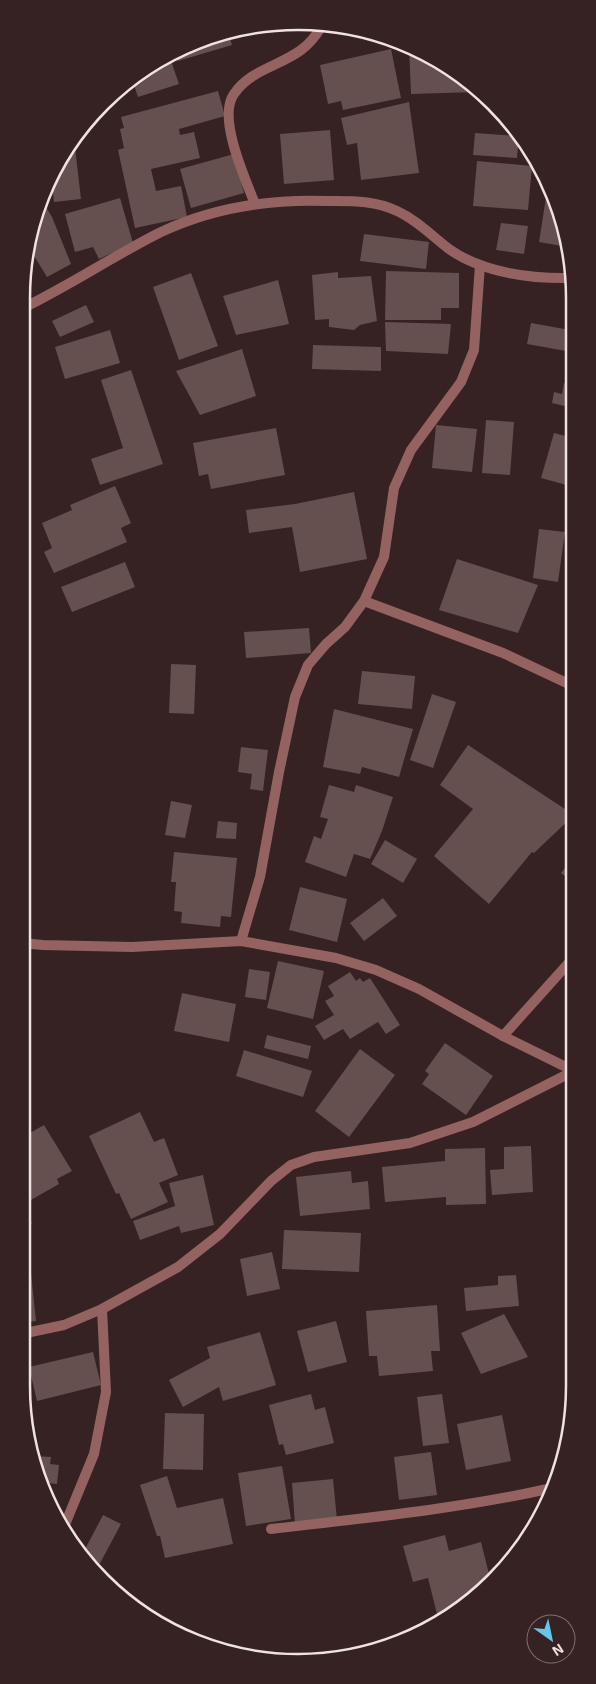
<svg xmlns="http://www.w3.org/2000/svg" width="596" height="1684" viewBox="0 0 596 1684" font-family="'Exo 2',sans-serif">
<rect width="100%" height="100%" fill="#362222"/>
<!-- building -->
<g fill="#654f4f">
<polygon points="229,35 232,45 178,61 175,53"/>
<polygon points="409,47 437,58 477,92 411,94"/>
<polygon points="391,49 401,98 343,110 341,101 328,104 320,65"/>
<polygon points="169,55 179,84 138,97 133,82 159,58"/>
<polygon points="218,91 225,116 179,129 180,135 194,132 200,158 151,169 156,191 181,186 187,217 135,228 118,150 124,148 120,129 124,128 121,117"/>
<polygon points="409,102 419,173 361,180 357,143 347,145 341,118"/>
<polygon points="330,130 334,180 284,184 280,134"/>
<polygon points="475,133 519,136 517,158 473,155"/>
<polygon points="74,139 81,199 54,202 52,184"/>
<polygon points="234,154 244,193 191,208 180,169"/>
<polygon points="477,161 532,166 528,210 473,206"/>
<polygon points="547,191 551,192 568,247 539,242"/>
<polygon points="120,198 133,243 99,259 93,247 75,252 65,214"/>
<polygon points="43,202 52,217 71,264 47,277 28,246 31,227"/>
<polygon points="501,223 528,226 524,254 496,250"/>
<polygon points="364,234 429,242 426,269 360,261"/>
<polygon points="386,271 459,273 459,308 441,308 441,320 385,320"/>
<polygon points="338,272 338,278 371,276 377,321 360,325 354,330 329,327 329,319 315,320 312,275"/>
<polygon points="191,273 218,346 179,360 153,287"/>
<polygon points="278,280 289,324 236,335 223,296"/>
<polygon points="86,305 94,322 60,337 52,321"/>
<polygon points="385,322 451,324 448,354 386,351"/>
<polygon points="531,323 570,330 566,351 527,344"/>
<polygon points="110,330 120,363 65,379 55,347"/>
<polygon points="313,345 381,347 381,371 312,369"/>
<polygon points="242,349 256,396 200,415 176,371"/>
<polygon points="131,370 163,464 100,485 91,459 123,448 101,380"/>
<polygon points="564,383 573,384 573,408 552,403 554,392 562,394"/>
<polygon points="486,420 514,422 510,475 482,473"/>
<polygon points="436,425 477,429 472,472 432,468"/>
<polygon points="276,428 285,475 211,489 208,474 199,476 193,443"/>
<polygon points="554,433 573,438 573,480 570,486 541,478"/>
<polygon points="115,486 131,523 121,528 127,542 54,573 44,552 52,548 42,523 72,510 70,505"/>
<polygon points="354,492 367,559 300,572 292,527 249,533 246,510 295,504"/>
<polygon points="539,529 565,532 558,582 533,578"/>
<polygon points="457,559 538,585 518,633 439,610"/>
<polygon points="125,562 135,587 72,612 61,587"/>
<polygon points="309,628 311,653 246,658 244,632"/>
<polygon points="171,664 196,665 194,714 169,713"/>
<polygon points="362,671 415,676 412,709 358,704"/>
<polygon points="432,694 456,702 433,768 410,760"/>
<polygon points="334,709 413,729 399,777 362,767 360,774 323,767"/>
<polygon points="468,745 574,815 534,853 532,852 489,904 434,856 473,809 440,785"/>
<polygon points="241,747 268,750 263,791 250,789 252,774 238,772"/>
<polygon points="329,785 354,792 356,785 393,797 382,831 370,859 354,854 346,877 305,862 314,836 321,839 328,819 320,817"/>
<polygon points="171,801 192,805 185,838 165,835"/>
<polygon points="218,821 237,823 236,839 216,838"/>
<polygon points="385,840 417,859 403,883 371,864"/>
<polygon points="174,852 237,858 231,917 221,916 220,927 181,923 182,912 174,911 176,882 171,882"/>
<polygon points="574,856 574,883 561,873"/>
<polygon points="300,887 347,899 337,942 289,930"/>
<polygon points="383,898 397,916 364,941 350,923"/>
<polygon points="278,961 324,971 313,1019 267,1008"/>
<polygon points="249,969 270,972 266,1000 245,997"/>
<polygon points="350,972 356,981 360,978 363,982 370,978 400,1025 386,1034 378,1022 350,1039 343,1029 324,1040 315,1026 334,1015 325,1001 334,996 328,986"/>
<polygon points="182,993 236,1004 229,1042 174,1031"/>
<polygon points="267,1035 311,1046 308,1059 264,1048"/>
<polygon points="445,1043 493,1076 466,1115 422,1084 429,1074 425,1071"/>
<polygon points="360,1049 395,1075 349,1137 315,1111"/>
<polygon points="244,1050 312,1071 303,1097 236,1076"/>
<polygon points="140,1112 154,1142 164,1138 178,1175 159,1183 168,1202 131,1219 119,1193 116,1194 89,1136"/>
<polygon points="44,1125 72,1171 57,1179 59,1184 29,1201 21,1187 21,1138"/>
<polygon points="531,1146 533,1192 492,1195 490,1170 504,1169 504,1147"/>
<polygon points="485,1148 486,1204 446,1205 446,1197 385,1202 382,1167 445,1161 445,1149"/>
<polygon points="351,1171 352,1183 368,1181 370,1209 300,1216 296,1177"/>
<polygon points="203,1175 214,1225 181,1233 179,1226 140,1240 133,1221 175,1206 169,1183"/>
<polygon points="21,1206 32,1223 21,1231"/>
<polygon points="284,1230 361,1233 359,1272 282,1269"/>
<polygon points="272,1252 280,1289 247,1296 240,1259"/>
<polygon points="31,1273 36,1321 21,1323 21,1274"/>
<polygon points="516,1275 519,1306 466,1311 464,1288 498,1285 498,1276"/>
<polygon points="437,1305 440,1351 431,1351 433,1371 379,1376 377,1356 369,1356 366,1311"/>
<polygon points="504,1314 528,1357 481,1374 461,1333"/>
<polygon points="336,1321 347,1362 308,1372 297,1331"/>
<polygon points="260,1332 276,1385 223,1401 219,1387 183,1407 169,1380 210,1358 207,1347"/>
<polygon points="93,1352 101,1385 37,1401 29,1367"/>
<polygon points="311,1394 315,1410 325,1407 334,1443 286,1455 283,1444 279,1445 269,1405"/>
<polygon points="442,1394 449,1443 423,1446 417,1397"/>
<polygon points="165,1413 204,1414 203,1470 163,1469"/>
<polygon points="502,1415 511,1461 466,1470 457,1424"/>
<polygon points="431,1452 437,1495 399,1500 394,1457"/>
<polygon points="35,1456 51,1457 50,1464 59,1465 57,1484 48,1483 46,1498 42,1492"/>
<polygon points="282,1466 291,1519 246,1526 238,1473"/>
<polygon points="167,1476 177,1508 223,1498 233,1544 165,1558 160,1536 157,1536 140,1485"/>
<polygon points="333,1479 337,1520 295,1524 292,1483"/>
<polygon points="103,1515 121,1524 98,1567 85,1560 82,1555"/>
<polygon points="445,1535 449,1551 481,1542 490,1578 452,1616 439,1622 428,1578 413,1582 403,1546"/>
</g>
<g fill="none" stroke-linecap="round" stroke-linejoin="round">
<!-- street -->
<g stroke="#956262" stroke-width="10">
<path d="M255,204C245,178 217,117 234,94C244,79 259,72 274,65C295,55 309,48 321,27"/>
<path d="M21,309C69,286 113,256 161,232C212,208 271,199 327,201C352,201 374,200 397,211C417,220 432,236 449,249C483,273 532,279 572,278"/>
<polyline points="364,601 503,653 573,686"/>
<polyline points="568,683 573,669"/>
<polyline points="241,941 260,877 279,772 295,697 308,665 326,644 345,627 364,601 384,557 394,488 411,450 461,382 474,350 480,265"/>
<polyline points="21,943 43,945 132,947 241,941 336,958 376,970 419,989 503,1036 574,1071"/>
<polyline points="503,1036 574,957"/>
<polyline points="21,1334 64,1325 102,1309 178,1267 220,1234 271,1181 291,1165 314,1157 410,1143 473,1122 574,1071"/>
<polyline points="64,1527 94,1454 106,1392 102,1309"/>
<path d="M271,1529C365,1518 459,1509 552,1488"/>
</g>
</g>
<!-- crop -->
<path d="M0 0H596V1684H0ZM298 30H298A268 268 0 0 1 566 298V1386A268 268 0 0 1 298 1654H298A268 268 0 0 1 30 1386V298A268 268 0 0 1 298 30Z" fill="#362222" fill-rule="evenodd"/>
<path fill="none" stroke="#f0e2e2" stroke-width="2.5" d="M298 30H298A268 268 0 0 1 566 298V1386A268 268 0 0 1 298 1654H298A268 268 0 0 1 30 1386V298A268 268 0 0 1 298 30Z"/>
<!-- north arrow -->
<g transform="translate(551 1639) rotate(147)"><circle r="24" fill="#362222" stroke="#806f6f"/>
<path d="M0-4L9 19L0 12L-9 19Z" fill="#65c5ef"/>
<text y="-8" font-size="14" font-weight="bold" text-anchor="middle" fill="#f0e2e2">N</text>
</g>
</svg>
